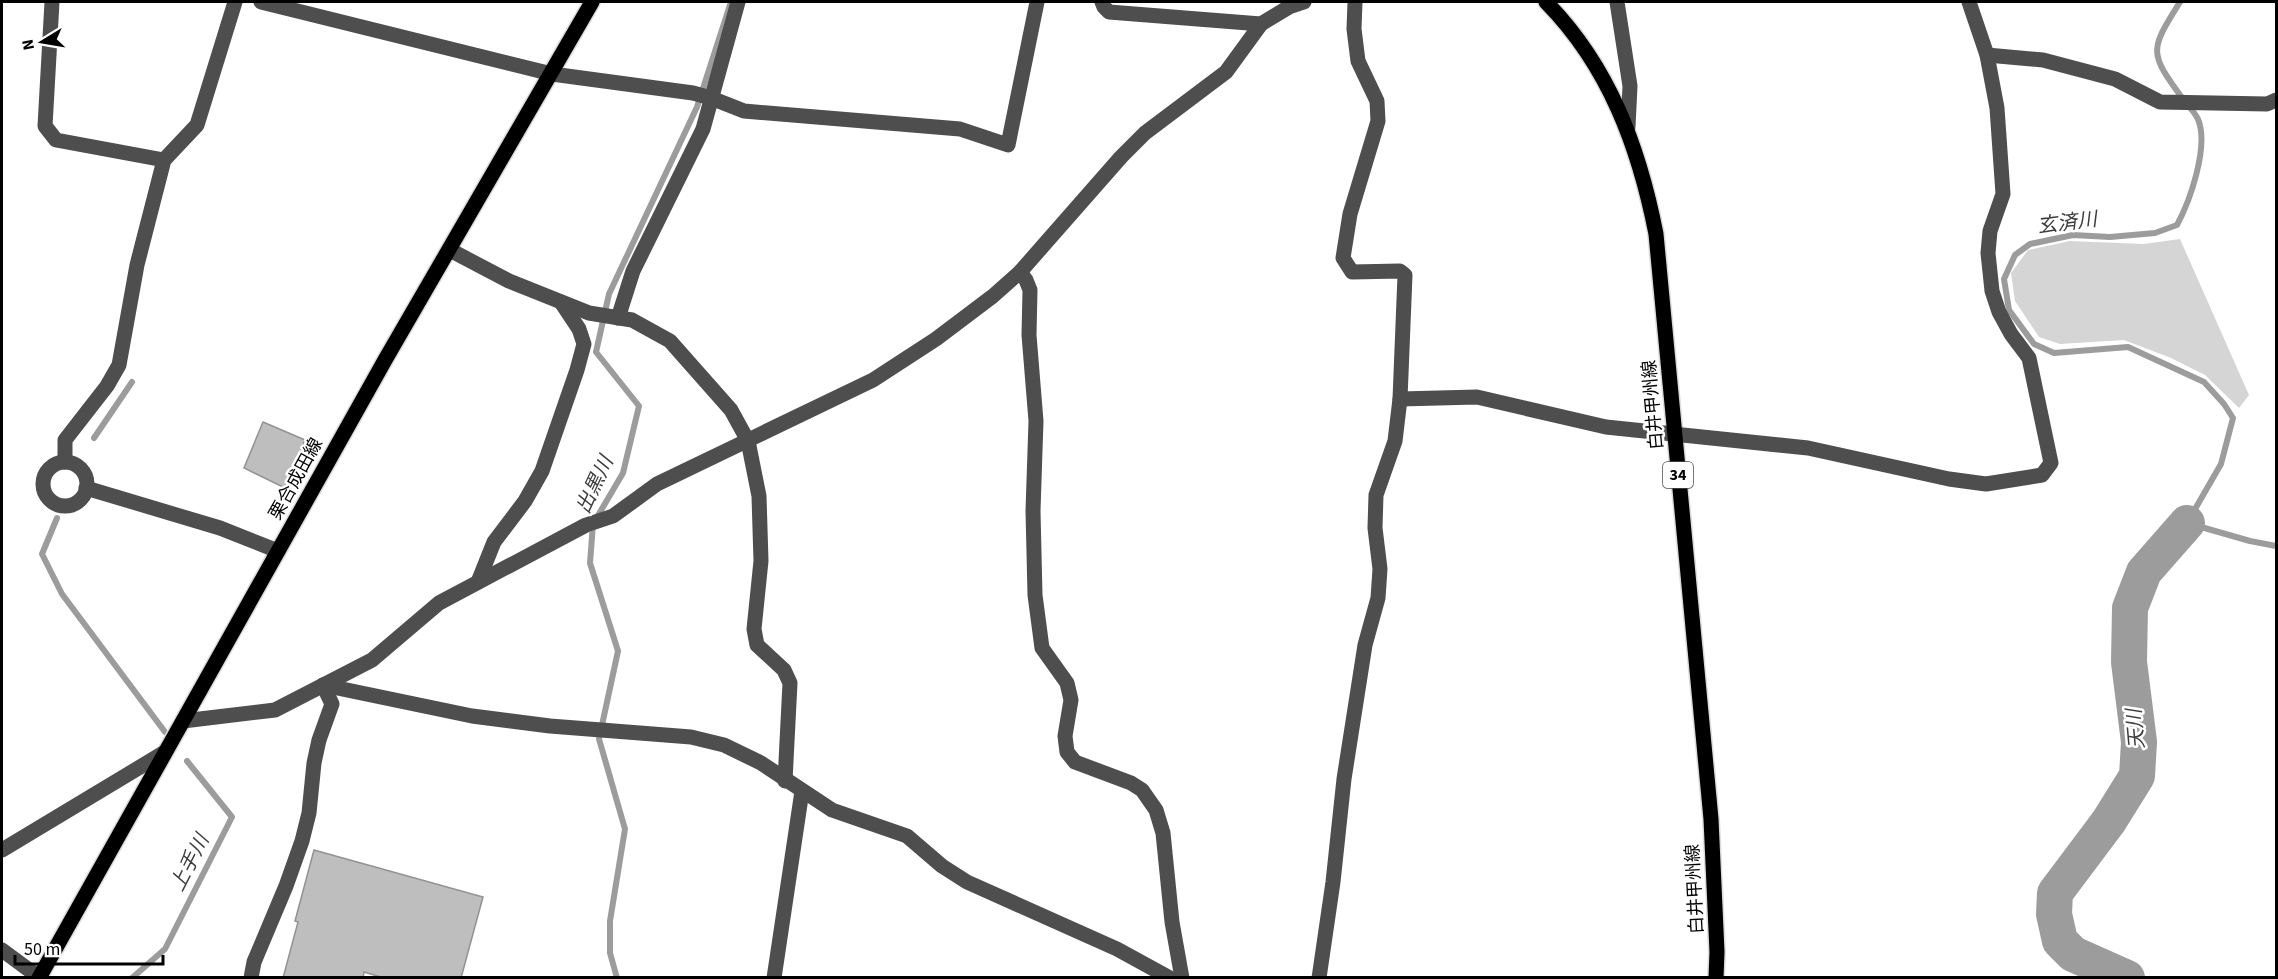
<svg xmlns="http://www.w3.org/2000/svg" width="2278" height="979" viewBox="0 0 2278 979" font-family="'Source Sans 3','Noto Sans JP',sans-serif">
<rect width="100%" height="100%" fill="#fff"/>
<!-- green -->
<polygon fill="#d5d5d5" points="2180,239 2249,395 2239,408 2205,375 2171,358 2124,340 2060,344 2039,337 2015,301 2011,273 2028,250 2070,241 2144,244"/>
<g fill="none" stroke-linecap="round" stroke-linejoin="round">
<!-- stream -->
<g stroke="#9c9c9c" stroke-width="6">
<path d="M2180,2C2150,50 2148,52 2183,99C2188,106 2197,114 2199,122C2208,149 2190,201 2177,225L2155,233L2110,237L2073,235L2030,244L2015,255L2004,279L2009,310L2034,344L2054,353L2128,347L2204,382L2224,404L2233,418L2221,464L2187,523L2250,541L2276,546"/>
<polyline points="94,438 132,382"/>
<polyline points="57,518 42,554 62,594 165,732"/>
<polyline points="132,978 165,949 232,817 187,761"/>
<polyline points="617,978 610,953 610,921 625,829 599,739 618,651 590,563 593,524 623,473 639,406 596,352 609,294 697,107 731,2"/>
</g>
<!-- river -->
<polyline stroke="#9c9c9c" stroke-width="36" points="2127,978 2073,954 2060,941 2054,914 2055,893 2109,821 2137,776 2139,742 2129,662 2130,608 2144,572 2187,523"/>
</g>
<!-- building -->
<g fill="#bebebe" stroke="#929292" stroke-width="1.5">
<polygon points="263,422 305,440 285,488 244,468"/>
<polygon points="314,850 483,897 461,978 384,978 364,972 363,978 283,978 298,922 295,921"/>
</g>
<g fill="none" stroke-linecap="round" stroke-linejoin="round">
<defs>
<g id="major">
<path d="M1546,2C1609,66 1639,147 1656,234L1711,819L1717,952L1716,978"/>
<polyline points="39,978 385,360 592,2"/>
</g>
</defs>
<!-- major casing -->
<use href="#major" stroke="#dbdbdb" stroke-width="18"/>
<!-- minor -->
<g stroke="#4e4e4e" stroke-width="15">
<polyline points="52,2 45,126 56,140 164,160"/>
<polyline points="261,2 552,74 693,93 711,98 744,111 960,129 1008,145 1037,2"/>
<polyline points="1102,2 1104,7 1109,12 1261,24"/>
<polyline points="1617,2 1630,86 1628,127"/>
<polyline points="1987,55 2043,60 2115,79 2160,102 2267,104 2276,100"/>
<polyline points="450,250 509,281 589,313 632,320 670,341 731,410 748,441 759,496 761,561 754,629 757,645 784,670 790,683 785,781"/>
<polyline points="1020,272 1026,280 1030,290 1029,335 1036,421 1033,511 1035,595 1042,648 1067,683 1071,700 1065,736 1067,752 1075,762 1131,783 1142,790 1156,810 1163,833 1172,922 1182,978"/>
<polyline points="618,318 633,271 703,129 738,2"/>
<polyline points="1400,399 1477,397 1606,427 1808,448 1949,479 1986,484 2042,475 2051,463 2029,358 2011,334 1999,312 1992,291 1988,253 1990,231 2003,194 1997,108 1987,55 1969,2"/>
<polyline points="65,462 65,440 107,386 119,365 137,265 164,160 197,125 235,2"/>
<circle cx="65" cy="484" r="22"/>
<polyline points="86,488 220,528 278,551"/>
<polyline points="478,582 494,542 525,501 542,471 577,370 584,344 579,329 561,302"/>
<polyline points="323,685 472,716 550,726 691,737 724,745 761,763 832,810 907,836 942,866 967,882 1117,949 1170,978"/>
<polyline points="183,721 275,710 372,660 439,603 586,525 613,516 657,484 873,380 936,339 993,296 1020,272 1121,157 1145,133 1226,72 1261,24 1289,7 1304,2"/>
<polyline points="2,850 165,752"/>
<polyline points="2,950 40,978"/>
<polyline points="251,978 254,962 286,886 302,841 309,813 314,763 319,740 332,704 323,685"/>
<polyline points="774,978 802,791"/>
<polyline points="1319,978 1333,882 1344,779 1365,645 1378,598 1380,569 1375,528 1376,495 1395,441 1400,399 1405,275 1400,271 1352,272 1343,258 1350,214 1378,121 1377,101 1358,61 1354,29 1355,2"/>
</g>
<!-- major -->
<use href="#major" stroke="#000" stroke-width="15"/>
</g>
<g text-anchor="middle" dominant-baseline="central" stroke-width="5" stroke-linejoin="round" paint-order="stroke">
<!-- shield labels -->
<rect fill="#fff" stroke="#4c4c4c" stroke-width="1.5" x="1663" y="462" width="30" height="26" rx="4.5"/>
<g font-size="16" font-weight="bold" fill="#000">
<text x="1678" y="475">34</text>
</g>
<!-- street labels -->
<g font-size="18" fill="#000" stroke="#fff">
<text transform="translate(1653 405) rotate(-95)">白井甲州線</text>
<text transform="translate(296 479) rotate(-61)">栗合成田線</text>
<text transform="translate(1695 889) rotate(-93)">白井甲州線</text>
</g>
<!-- water labels -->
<g font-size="20" font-style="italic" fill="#3d3d3d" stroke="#fff">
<text transform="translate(2067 223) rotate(-7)">玄済川</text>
<text transform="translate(595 485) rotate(-65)">出黒川</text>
<text transform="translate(2136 729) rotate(-95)">天川</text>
<text transform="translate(190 863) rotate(-63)">上手川</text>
</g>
</g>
<!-- border -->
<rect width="2278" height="979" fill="none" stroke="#000000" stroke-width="6"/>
<!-- north arrow -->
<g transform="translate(42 42) rotate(259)" stroke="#ffffff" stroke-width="4.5" paint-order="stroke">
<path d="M0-4.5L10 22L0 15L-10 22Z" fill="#000000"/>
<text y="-9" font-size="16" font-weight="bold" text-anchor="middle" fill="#000000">N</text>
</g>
<!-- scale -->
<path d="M15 955v9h148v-9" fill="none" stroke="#000000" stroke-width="3"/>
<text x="24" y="955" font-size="18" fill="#000000" stroke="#ffffff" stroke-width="4.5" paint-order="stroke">50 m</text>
</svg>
